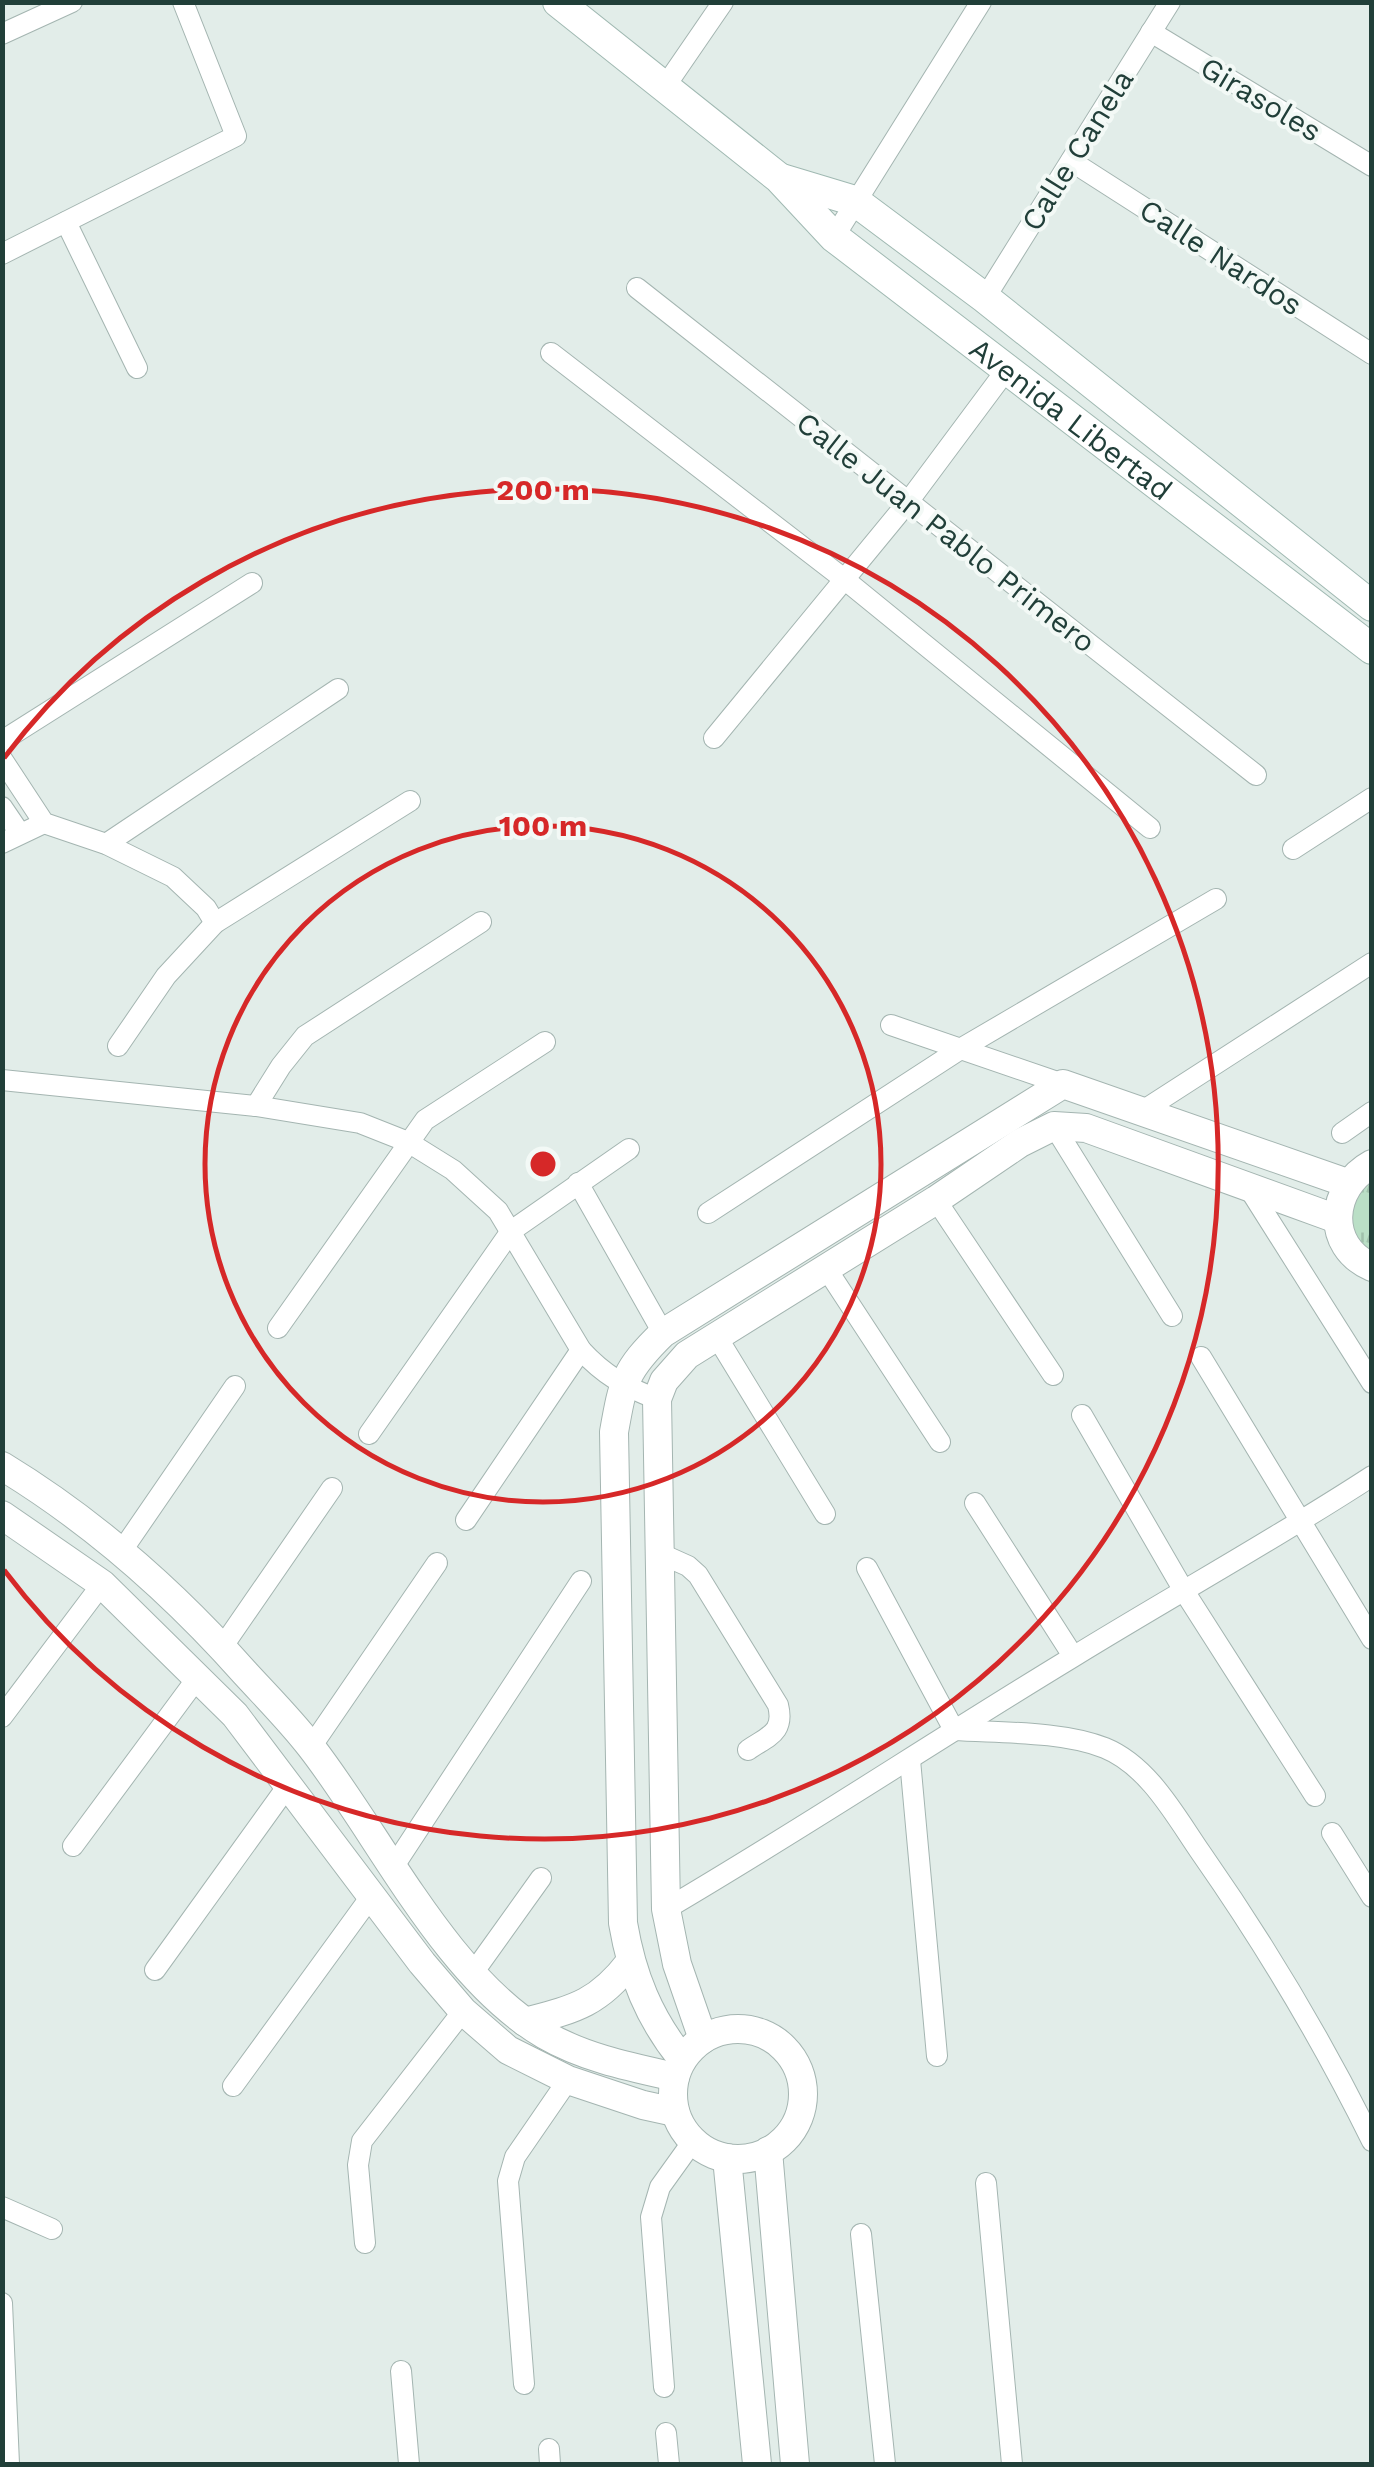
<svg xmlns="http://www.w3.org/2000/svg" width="1374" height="2467" viewBox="0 0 1374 2467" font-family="'Work Sans',sans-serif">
<defs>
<pattern id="grass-tufts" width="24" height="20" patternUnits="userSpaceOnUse" patternTransform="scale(2.5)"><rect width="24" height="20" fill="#badfc6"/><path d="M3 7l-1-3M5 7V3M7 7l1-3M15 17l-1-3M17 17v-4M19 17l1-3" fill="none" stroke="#a0c0ab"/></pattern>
</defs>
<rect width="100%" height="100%" fill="#e2ede9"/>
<!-- grass -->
<polygon fill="url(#grass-tufts)" points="1371,1174 1371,1253 1352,1232 1350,1201"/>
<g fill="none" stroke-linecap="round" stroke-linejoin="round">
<defs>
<g id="minor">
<polyline points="1151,32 1372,166"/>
<polyline points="2,34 72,2"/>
<polyline points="664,88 723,2"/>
<polyline points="1071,161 1372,354"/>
<polyline points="66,222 137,368"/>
<polyline points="834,237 981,2"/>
<polyline points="2,254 236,136 183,2"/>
<polyline points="637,288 1256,775"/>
<polyline points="985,298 1170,2"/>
<polyline points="551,353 844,579 1150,828"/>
<polyline points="714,738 908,502 1007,369"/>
<polyline points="2,741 252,583"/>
<polyline points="2,759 44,823 106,844 173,877 206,908 215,923"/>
<polyline points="2,807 19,832"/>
<polyline points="2,843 44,823"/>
<polyline points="106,844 338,689"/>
<polyline points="1293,849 1372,798"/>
<polyline points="891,1025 1063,1084"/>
<polyline points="118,1046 166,976 215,923 410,801"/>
<path d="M2,1080L256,1106L360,1123L408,1142L453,1170L498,1211L581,1350C604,1375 625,1387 657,1399"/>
<polyline points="256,1106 281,1066 305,1036 481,922"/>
<polyline points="1141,1112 1372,963"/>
<polyline points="1054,1126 1172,1316"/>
<polyline points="1342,1133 1372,1112"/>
<polyline points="578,1183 663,1333"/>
<polyline points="1250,1190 1372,1383"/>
<polyline points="936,1200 1053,1375"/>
<polyline points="708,1213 962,1048 1216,899"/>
<polyline points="826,1268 940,1442"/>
<polyline points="278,1328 425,1120 545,1042"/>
<polyline points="717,1337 825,1514"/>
<polyline points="1201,1357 1372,1639"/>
<polyline points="1082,1415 1184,1591 1315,1796"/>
<polyline points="369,1434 511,1231 629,1149"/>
<polyline points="975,1503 1073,1656"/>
<polyline points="466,1520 581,1350"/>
<polyline points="121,1552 235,1386"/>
<path d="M659,1553L688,1566L698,1575L778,1705C785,1733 768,1736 748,1750"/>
<path d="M867,1568L954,1730C1000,1733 1063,1731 1105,1748C1149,1766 1176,1817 1201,1853C1266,1946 1322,2040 1372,2141"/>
<polyline points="223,1646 332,1488"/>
<polyline points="2,1717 102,1584"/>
<polyline points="311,1747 437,1563"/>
<polyline points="910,1760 937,2056"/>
<polyline points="1332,1833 1372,1897"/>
<polyline points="73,1846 198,1677"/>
<polyline points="394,1866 581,1581"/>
<path d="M666,1909C804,1828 936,1740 1073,1657C1172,1596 1274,1540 1372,1476"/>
<polyline points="155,1970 289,1784"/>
<polyline points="473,1973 541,1878"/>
<polyline points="233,2086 372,1895"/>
<polyline points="986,2183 1012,2464"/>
<polyline points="2,2207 52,2229"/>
<polyline points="861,2234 885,2464"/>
<polyline points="365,2243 358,2165 362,2141 463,2011"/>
<polyline points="2,2303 9,2464"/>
<polyline points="401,2371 409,2464"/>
<polyline points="524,2384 508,2181 515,2157 568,2080"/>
<polyline points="664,2387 651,2217 660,2187 693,2141"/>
<polyline points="666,2433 669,2464"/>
<polyline points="549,2449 550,2464"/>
</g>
<g id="tertiary">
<path d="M1372,1164C1330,1187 1324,1246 1372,1267"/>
<path d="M2,1466C94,1522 174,1593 245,1673C267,1697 291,1721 311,1747C381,1837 445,1976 545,2035C585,2058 630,2067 675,2077"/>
<polyline points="2,1515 102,1584 235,1715 422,1963 463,2011 508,2050 568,2080 643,2105 675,2112"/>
<path d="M525,2022C574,2009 598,2004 630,1962"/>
<circle cx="738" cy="2094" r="65"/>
<polyline points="703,2039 677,1964 666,1909 657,1399 664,1381 687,1355 936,1200 1020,1143 1054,1126 1086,1128 1337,1219"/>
<path d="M682,2059C649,2018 632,1976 623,1923L614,1432C623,1381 625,1370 663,1333L1063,1084L1347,1183"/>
<polyline points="768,2151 795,2464"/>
<polyline points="727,2158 757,2464"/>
</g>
<g id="secondary">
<path id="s1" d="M558,2L779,178L834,237L1372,649"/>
<polyline points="782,179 855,201 985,298 1372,606"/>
</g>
</defs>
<!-- minor casing -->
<use href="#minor" stroke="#a4b5b1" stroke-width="22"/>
<!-- tertiary casing -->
<use href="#tertiary" stroke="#a4b5b1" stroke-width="30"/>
<!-- secondary casing -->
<use href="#secondary" stroke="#a0b9b2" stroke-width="32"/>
<!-- minor -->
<use href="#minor" stroke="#fff" stroke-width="20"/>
<!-- tertiary -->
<use href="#tertiary" stroke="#fff" stroke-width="28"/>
<!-- secondary -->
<use href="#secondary" stroke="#fff" stroke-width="30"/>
</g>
<!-- distance rings -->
<g fill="none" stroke="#d62828" stroke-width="5">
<circle cx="543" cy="1164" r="338"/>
<path d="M4 758A675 675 0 1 1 4 1570"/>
</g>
<g text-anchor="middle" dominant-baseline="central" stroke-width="8" stroke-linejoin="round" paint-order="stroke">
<!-- street labels -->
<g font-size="30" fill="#213f39" stroke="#f3f9f6">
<text transform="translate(1261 99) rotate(31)">Girasoles</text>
<text transform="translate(1077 150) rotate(-58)">Calle Canela</text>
<text transform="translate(1221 257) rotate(33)">Calle Nardos</text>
<text stroke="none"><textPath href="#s1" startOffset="662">Avenida Libertad</textPath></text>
<text transform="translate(946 532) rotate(38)">Calle Juan Pablo Primero</text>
</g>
</g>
<circle cx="543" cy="1164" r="15" fill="#d62828" stroke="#f3f9f6" stroke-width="5"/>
<g font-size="30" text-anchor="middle" font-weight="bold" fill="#d62828" stroke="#f3f9f6" stroke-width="8" stroke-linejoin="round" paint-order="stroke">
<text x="543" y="500">200 m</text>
<text x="543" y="836">100 m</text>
</g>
<!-- border -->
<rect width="1374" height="2467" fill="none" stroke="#213f39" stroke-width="10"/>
</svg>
